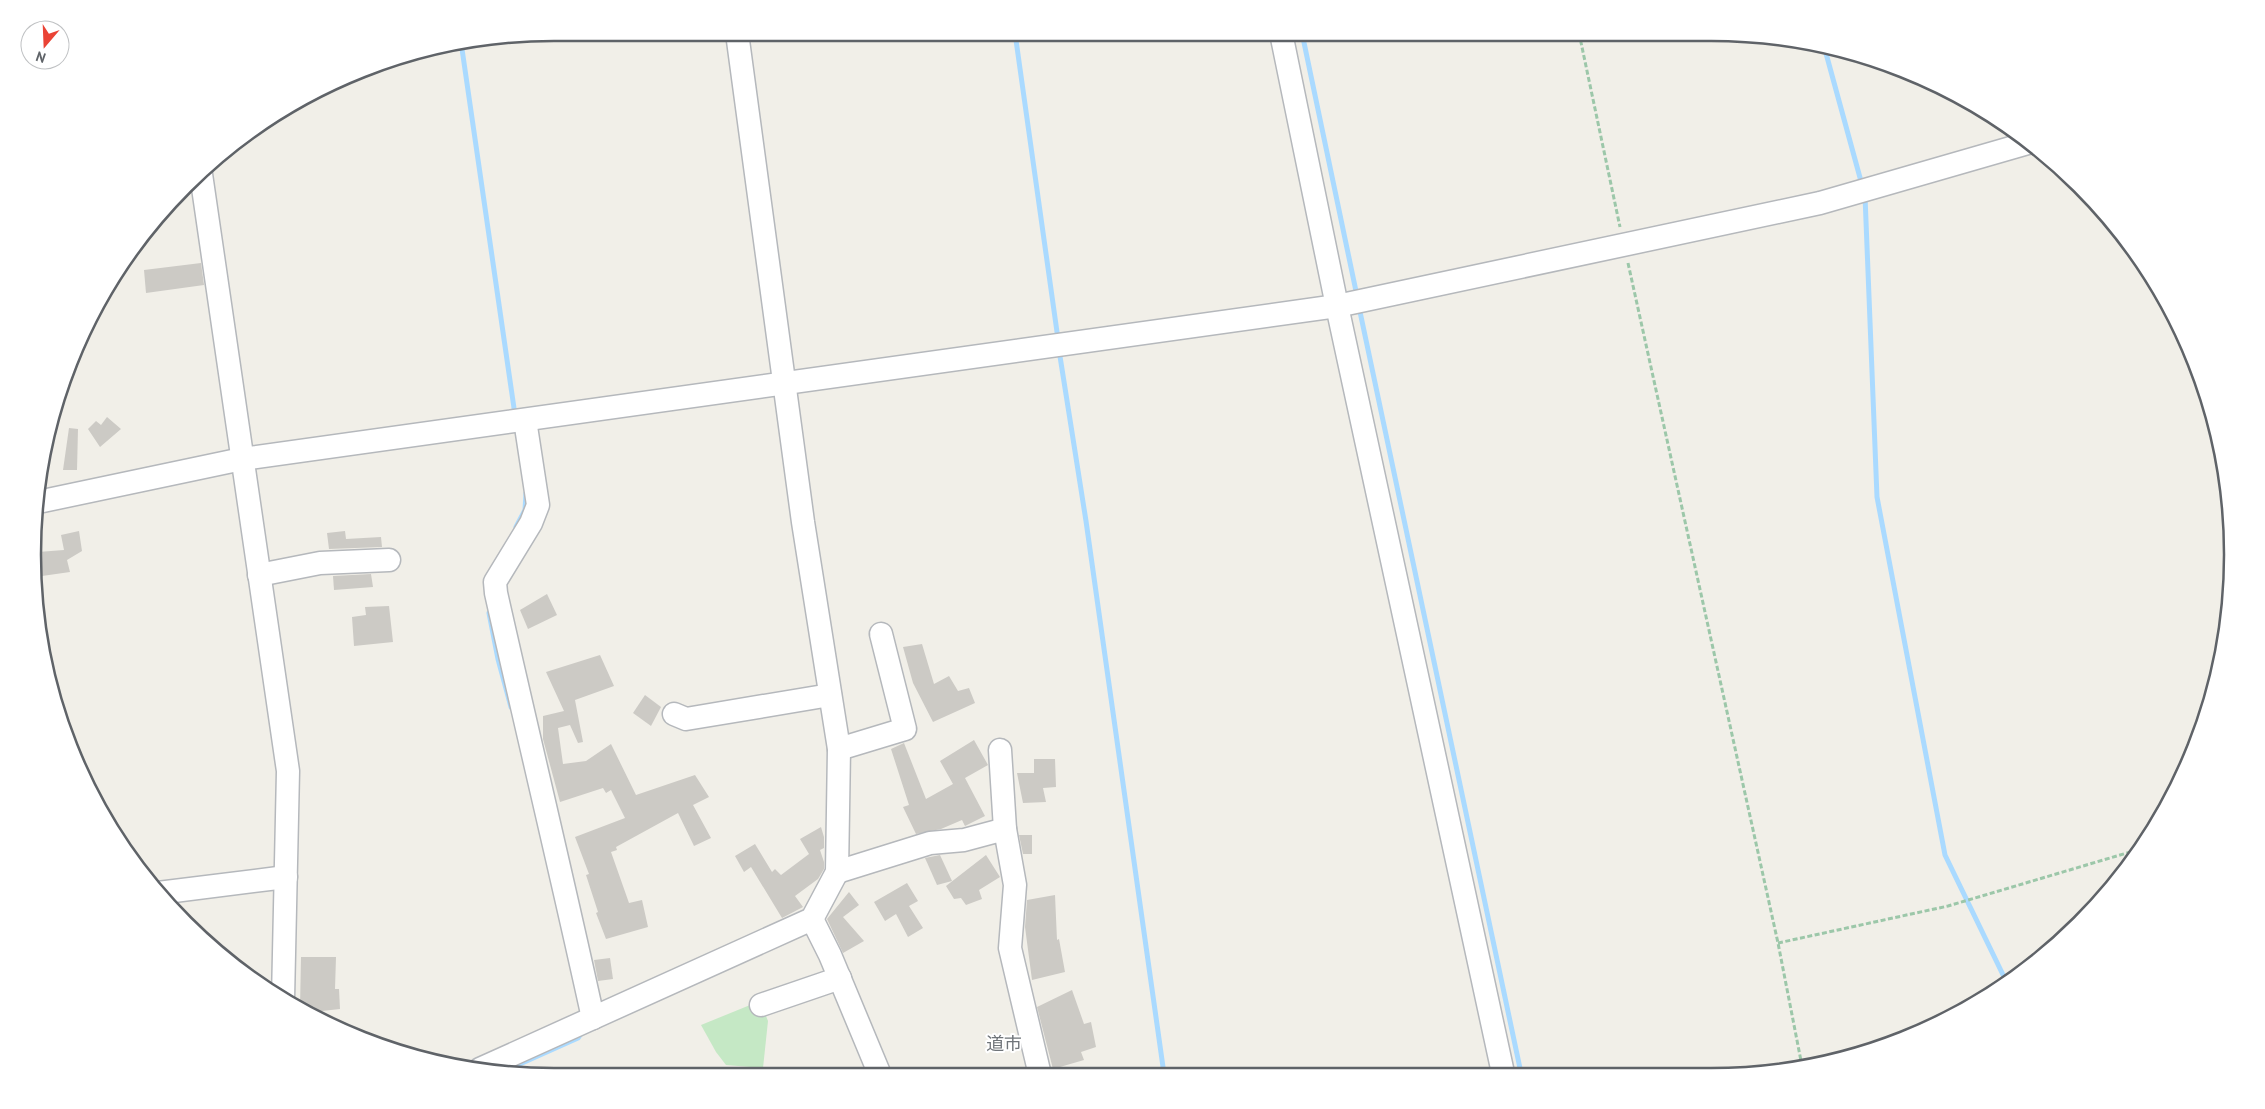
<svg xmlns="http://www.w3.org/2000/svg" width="2265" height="1109" viewBox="0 0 2265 1109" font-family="'PT Sans','Noto Sans JP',sans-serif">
<rect width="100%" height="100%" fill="#f1efe8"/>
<!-- green -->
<polygon fill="#c5e8c5" points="760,1001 768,1021 763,1068 726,1065 716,1052 701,1025"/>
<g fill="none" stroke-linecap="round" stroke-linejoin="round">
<!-- stream -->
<g stroke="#aadaff" stroke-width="5">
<polyline points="1015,33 1058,339"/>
<polyline points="1302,33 1357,296"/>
<polyline points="461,42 515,415"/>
<polyline points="1824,46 1862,185"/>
<polyline points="1865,196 1877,497 1945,855 2006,981"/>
<polyline points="1359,307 1521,1073"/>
<polyline points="1059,350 1086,521 1164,1074"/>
<polyline points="516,527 525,510 526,493"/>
<polyline points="489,613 498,659 511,707"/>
<polyline points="504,1071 578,1038 582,1032"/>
</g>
</g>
<!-- building -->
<g fill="#cccac5">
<polygon points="201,263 204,285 146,293 144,270"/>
<polygon points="107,417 121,429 100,447 88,429 96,421 101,425"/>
<polygon points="69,428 78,429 77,470 63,470"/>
<polygon points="79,531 82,551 67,560 70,572 42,576 38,552 64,550 61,535"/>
<polygon points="345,531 346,539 381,537 382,547 329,549 327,533"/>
<polygon points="371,574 373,587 334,590 333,576"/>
<polygon points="547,594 557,615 528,629 520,610"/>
<polygon points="389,606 393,642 354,646 352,617 366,615 365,607"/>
<polygon points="922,644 934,684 949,676 958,691 969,688 975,703 933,722 913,683 903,647"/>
<polygon points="600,655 614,686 575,700 583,742 578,743 570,725 558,728 563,764 586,761 611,744 636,795 695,775 709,797 693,805 711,838 694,846 678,813 616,847 617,850 611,852 629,903 642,900 648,927 606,939 596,913 598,912 586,875 589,874 575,837 625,818 611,790 606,793 603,788 560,802 543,739 543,716 564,711 546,672"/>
<polygon points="645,695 661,707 651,726 633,713"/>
<polygon points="974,740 988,765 965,778 985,816 965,826 962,820 941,829 916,834 903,807 909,805 891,749 904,743 926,799 953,784 940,761"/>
<polygon points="1034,759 1055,759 1056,787 1043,788 1046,802 1023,803 1017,773 1034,773"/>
<polygon points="821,827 824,837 824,848 820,850 824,862 824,869 818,879 795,896 803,907 782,918 751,867 744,872 735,856 755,844 772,872 775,869 781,875 809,854 800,839"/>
<polygon points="1019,835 1032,835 1032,854 1023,854"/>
<polygon points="940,855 952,881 937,885 925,858"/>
<polygon points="986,855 1000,877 979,890 982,899 966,905 961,898 954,899 946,886"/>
<polygon points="907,883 918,901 909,906 923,928 908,937 896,914 885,921 874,902"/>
<polygon points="849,892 859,905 843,917 864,941 843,953 827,919"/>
<polygon points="1055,895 1057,940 1059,939 1065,972 1032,980 1025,927 1027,900"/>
<polygon points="301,957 336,957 335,989 339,989 340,1009 322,1011 322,1019 300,1008"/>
<polygon points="610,958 613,979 598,981 594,960"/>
<polygon points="1072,990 1084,1024 1091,1022 1096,1047 1081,1052 1084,1060 1053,1069 1037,1007"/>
</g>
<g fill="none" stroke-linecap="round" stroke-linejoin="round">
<defs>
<g id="minor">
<polyline points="1281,33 1337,306 1503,1073"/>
<polyline points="201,174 288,771 283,999"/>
<path d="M525,420L538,505L531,523L495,582L496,593C528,735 562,876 593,1018"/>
<polyline points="38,502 242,459 1337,306 1820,203 2028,143"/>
<polyline points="259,575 320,563 389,560"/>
<polyline points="674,714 686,719 830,695"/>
<polyline points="839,749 905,729 881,634"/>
<polyline points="1000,750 1005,829"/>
<polyline points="837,872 930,843 964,840 1005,829 1015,885 1010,948 1040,1075"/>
<polyline points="158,893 286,877"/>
<polyline points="812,919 830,955 880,1075"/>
<polyline points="761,1005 840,978"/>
<polyline points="480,1069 812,919 837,872 839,749 803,522 737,33"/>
</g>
</defs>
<!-- minor casing -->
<use href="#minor" stroke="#b5b8bc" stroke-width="25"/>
<!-- path -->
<g stroke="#9cc7a9" stroke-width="3" stroke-dasharray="5 2.5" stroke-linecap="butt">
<polyline points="1579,33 1620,227"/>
<polyline points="1628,263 1778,943 1802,1066"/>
<polyline points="1778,943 1948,906 2137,850"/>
</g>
<!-- minor -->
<use href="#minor" stroke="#fff" stroke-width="22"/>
</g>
<g text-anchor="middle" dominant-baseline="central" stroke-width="4" stroke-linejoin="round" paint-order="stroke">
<!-- neighbourhood labels -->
<g font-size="18" fill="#70757a" stroke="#fff">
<text x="1004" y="1043">道市</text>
</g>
</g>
<!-- crop -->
<path d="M0 0H2265V1109H0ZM554 41H1711A513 513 0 0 1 2224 554V555A513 513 0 0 1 1711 1068H554A513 513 0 0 1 41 555V554A513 513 0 0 1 554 41Z" fill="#fff" fill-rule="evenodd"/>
<path fill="none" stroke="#5f6368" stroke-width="2.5" d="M554 41H1711A513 513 0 0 1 2224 554V555A513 513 0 0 1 1711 1068H554A513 513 0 0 1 41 555V554A513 513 0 0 1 554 41Z"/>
<!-- north arrow -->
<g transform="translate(45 45) rotate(199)"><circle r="24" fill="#ffffff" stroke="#bfc1c3"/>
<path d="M0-4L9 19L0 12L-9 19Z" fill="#ea4335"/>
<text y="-8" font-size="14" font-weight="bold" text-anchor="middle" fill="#5f6368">N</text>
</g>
</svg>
